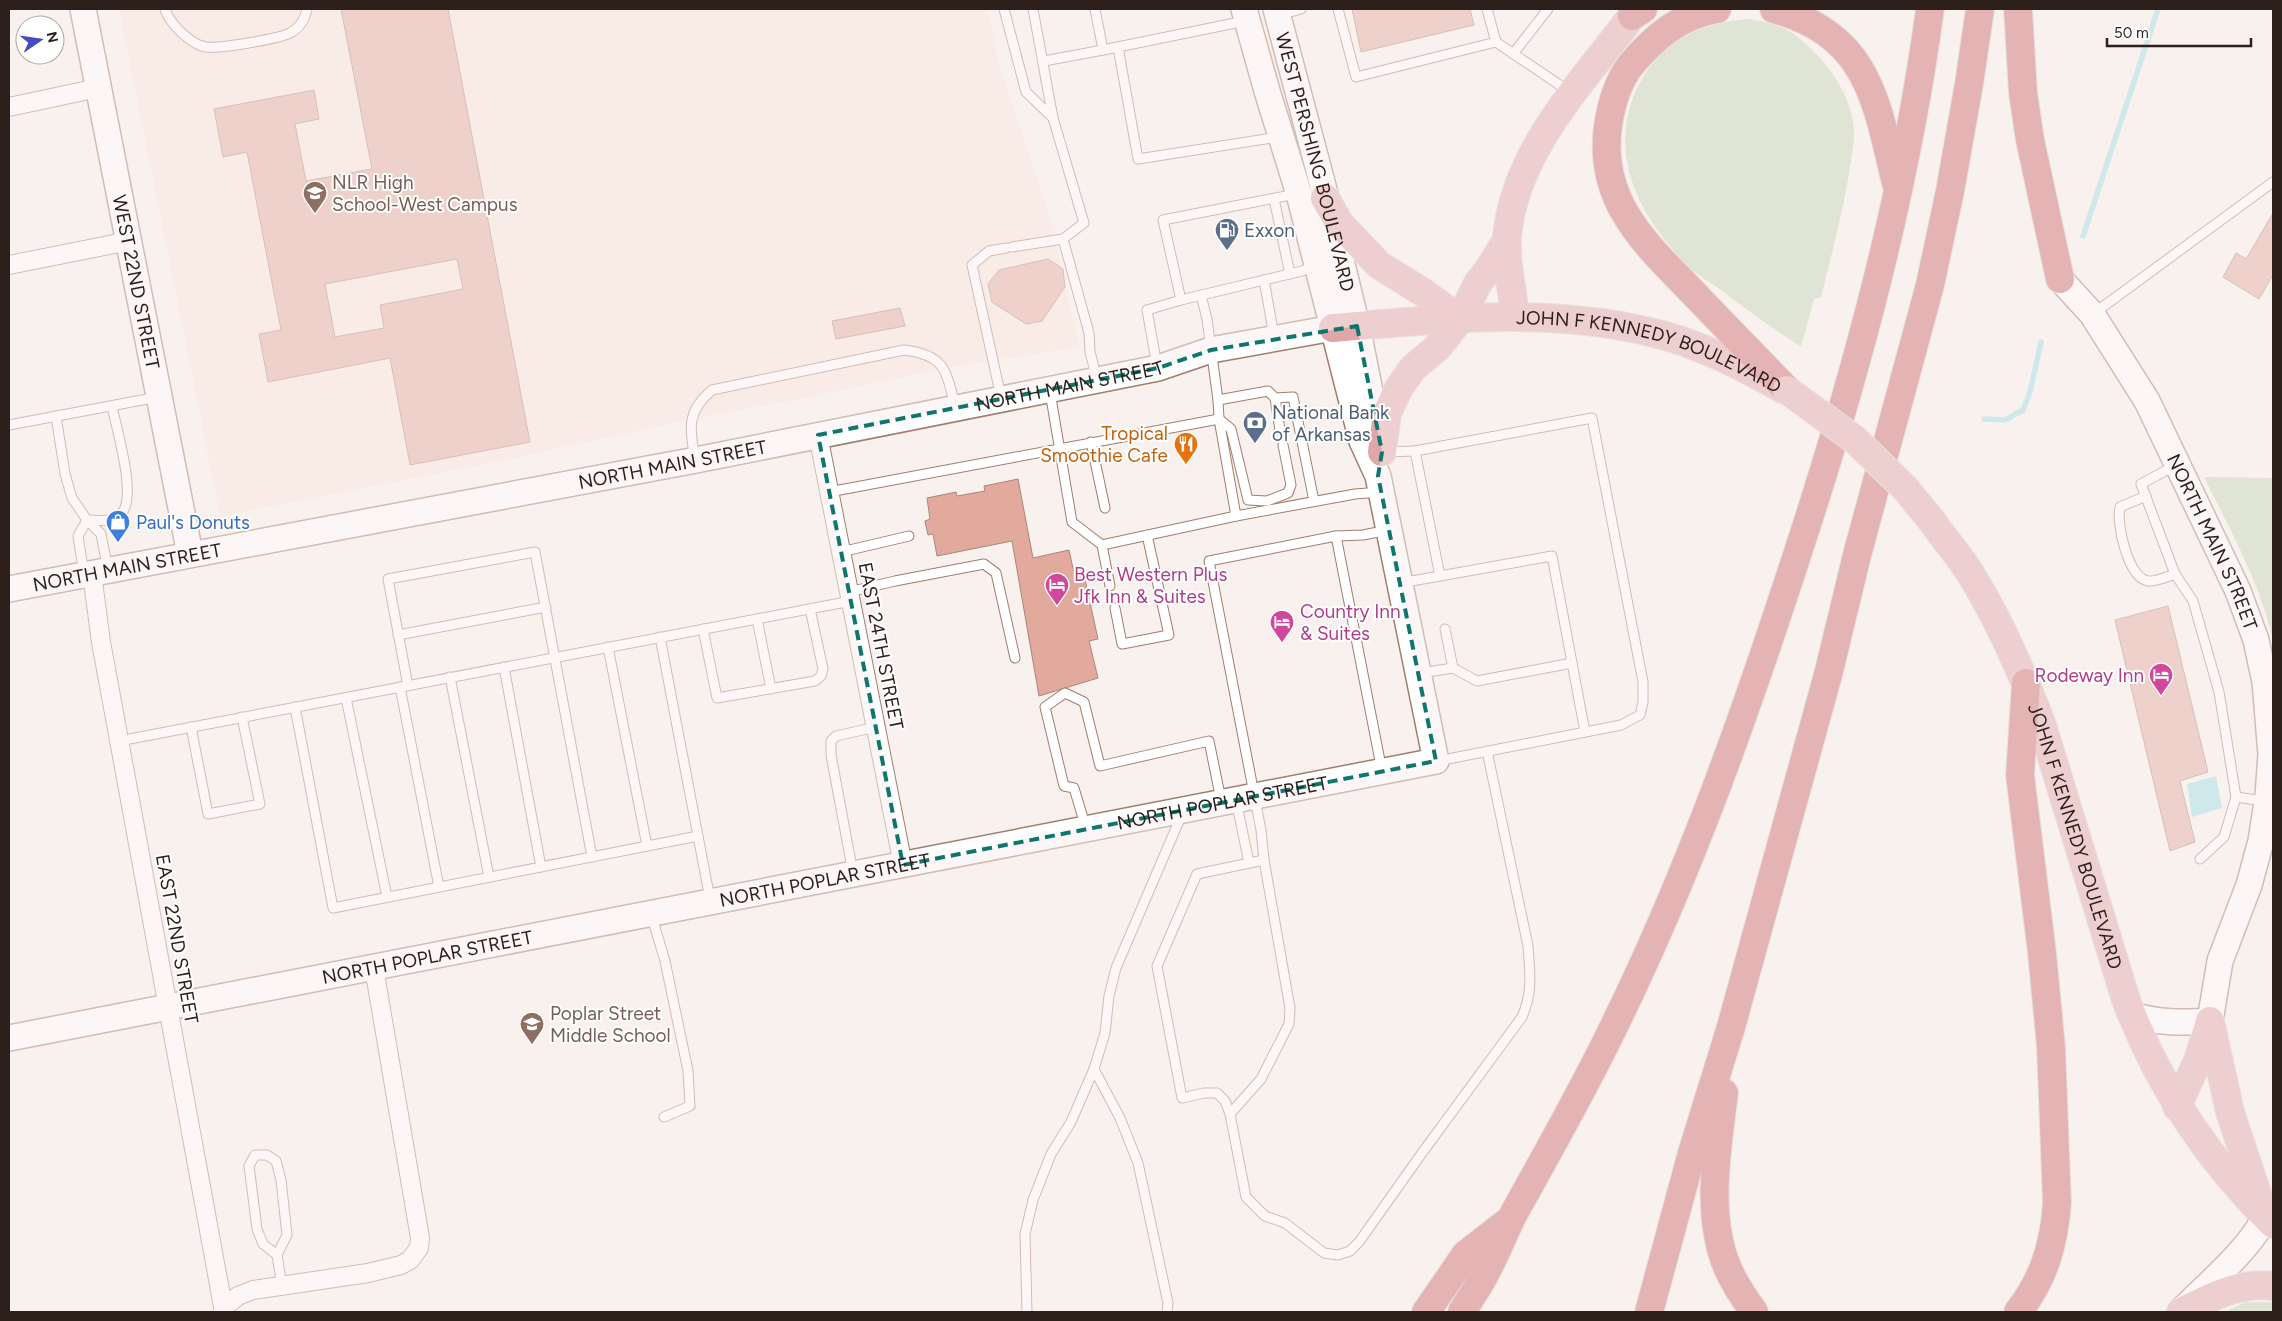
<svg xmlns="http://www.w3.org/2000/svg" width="2282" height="1321" viewBox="0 0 2282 1321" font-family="Figtree,sans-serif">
<rect width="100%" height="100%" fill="#f9f1ee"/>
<!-- built -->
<polygon fill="#f9e6de" points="119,9 988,9 999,64 1051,220 1079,347 944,368 809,397 678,422 496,462 220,516"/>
<!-- green -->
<g fill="#bed5b3">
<path d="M1749,19C1783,25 1794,30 1817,55C1835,74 1848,95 1853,121C1856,139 1851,157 1849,174C1842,216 1831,256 1821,297L1814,299L1801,347C1774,329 1747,310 1721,290C1710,282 1697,275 1687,266C1679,258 1672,248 1665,240C1627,192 1610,135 1642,79C1664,39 1705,22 1749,19Z"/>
<path d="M2204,477L2273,478V640C2260,583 2230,529 2204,477Z"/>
<polygon points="2245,1302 2273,1302 2273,1312 2225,1312"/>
</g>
<!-- water -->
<polygon fill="#9adde7" points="2216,776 2222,808 2192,817 2187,784"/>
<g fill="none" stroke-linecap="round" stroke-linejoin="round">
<!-- stream -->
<g stroke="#9adde7" stroke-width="5.5">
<polyline points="2083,236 2158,9"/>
<polyline points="1984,419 2005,420 2023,410 2030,392 2041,342"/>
</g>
</g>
<!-- building -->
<g fill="#e1aa9d" stroke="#ab857c" fill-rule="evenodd">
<path d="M341,9H448L530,442L410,465L390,358L268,382L259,334L281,330L247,152L223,157L214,109L314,90L319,119L295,124L306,181L372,169ZM457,259L463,289L380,305L384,328L335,337L325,284Z"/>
<polygon points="1352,9 1470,9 1474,25 1361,52"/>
<polygon points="2273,213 2273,275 2259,299 2223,277 2236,253 2246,259"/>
<polygon points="1048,259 1063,269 1065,287 1042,321 1026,324 992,302 988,284 999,270"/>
<polygon points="900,308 905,326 836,339 832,321"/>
<polygon points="1018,479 1033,558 1069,550 1074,573 1083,570 1098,639 1089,641 1098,678 1039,696 1012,541 937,556 933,534 928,535 925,521 930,519 927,498 956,492 957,496 985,491 984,486"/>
<polygon points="2168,606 2208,772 2180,781 2195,842 2170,851 2115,620"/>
</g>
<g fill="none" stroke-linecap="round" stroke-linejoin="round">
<defs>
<g id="lane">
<path d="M165,9C169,23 191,45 206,47C219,49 278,39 290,33C300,28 305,19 307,9"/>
<polyline points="1004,9 1026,92 1053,118"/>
<polyline points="1033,9 1053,118 1084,223 1063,239"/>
<polyline points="1095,9 1103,50 1245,21"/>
<polyline points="1338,9 1356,77 1496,42 1570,92"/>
<polyline points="1487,9 1496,42"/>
<polyline points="1279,15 1301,9"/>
<polyline points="1118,47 1138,159 1278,137"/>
<polyline points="1513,54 1548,9"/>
<polyline points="1044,61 1103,50"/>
<polyline points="1274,199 1290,274"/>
<polyline points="1012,247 1063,239 1089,333 1090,352 1097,379"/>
<polyline points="1264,280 1274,336"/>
<polyline points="1181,300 1302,271 1317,265"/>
<polyline points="2093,314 2273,182"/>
<polyline points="1157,366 1147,310 1181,300 1163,220 1296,194"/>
<polyline points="1050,392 1072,522 1102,545 1236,516 1219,419 1218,400 1207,319 1201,295"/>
<polyline points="1001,397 972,265 989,251 1006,248"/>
<polyline points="1275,398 1280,430"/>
<polyline points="1218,400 1268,391 1275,398 1293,397 1314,501"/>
<polyline points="56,416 65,474 72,498 87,520 101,534 108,570"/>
<polyline points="9,425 158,397"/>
<polyline points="1091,442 1105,508"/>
<polyline points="1385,452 1415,451"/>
<path d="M695,458C689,428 687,411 712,390L904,350C945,355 946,370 955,406"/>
<polyline points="2176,465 2141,484 2175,574 2193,601 2219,692 2236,797"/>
<polyline points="829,492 1219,419 1231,429 1248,500 1267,501 1288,493 1291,485 1283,445"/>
<path d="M2146,496L2120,507C2116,524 2128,578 2148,581C2155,582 2167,577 2175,574"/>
<polyline points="1236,516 1355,494 1381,492"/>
<path d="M87,520C98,520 112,523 121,514C138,498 116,428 112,406"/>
<polyline points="1336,536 1363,535 1388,530"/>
<polyline points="1102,545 1110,586"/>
<polyline points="841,552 909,536"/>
<polyline points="84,574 78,536 87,520"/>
<polyline points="1440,576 1552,556 1585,732"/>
<polyline points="1400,583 1440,576 1415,451 1592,418 1643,682 1643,702 1640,715 1621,725 1438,761"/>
<polyline points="849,592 895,581 984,564 996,573 1015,658"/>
<polyline points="1115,608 1122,644 1169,635 1147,535"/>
<polyline points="757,619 771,689"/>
<polyline points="703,629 717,698 815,681 821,676 823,669 810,609"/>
<polyline points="398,635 546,607"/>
<polyline points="660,637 710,899"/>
<polyline points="608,647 647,846"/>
<polyline points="504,667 541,867"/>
<polyline points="1453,668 1477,681 1572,663"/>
<polyline points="1421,673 1453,668 1445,629"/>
<polyline points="450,677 489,877"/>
<polyline points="408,686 388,579 535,552 592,857"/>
<polyline points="400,687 439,887"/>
<polyline points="346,698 387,897"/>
<polyline points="295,707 333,908 698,836"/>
<polyline points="191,727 208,814 260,804 242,717"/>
<polyline points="119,741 851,601"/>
<polyline points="1236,800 1249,863"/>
<polyline points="1086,828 1074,788 1064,786 1045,707 1065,693 1084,702 1100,766 1209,741 1221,800"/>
<polyline points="2200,859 2224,837 2236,797 2264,801"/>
<polyline points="1264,860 1261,830 1209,561 1336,536 1382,771"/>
<polyline points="853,873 831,755 831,741 836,736 876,727"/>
<polyline points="651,914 665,961 688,1071 690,1106 664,1117"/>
<polyline points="1094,1069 1120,1118 1138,1163 1168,1303 1167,1312"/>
<path d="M1230,1114L1225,1101L1217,1093H1204L1182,1098L1157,966L1197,874L1264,860L1290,1008L1289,1024L1261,1079L1230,1114L1246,1197L1265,1216L1285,1223L1324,1253L1338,1255L1350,1251L1359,1242L1422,1153L1522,1017C1533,991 1530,974 1528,946L1487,751"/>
<polyline points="277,1255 263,1244 257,1229 249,1166 255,1155 267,1155 276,1161 281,1180 287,1235 277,1255 282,1286"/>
<polyline points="1027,1312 1025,1234 1033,1200 1051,1154 1071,1122 1094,1069 1105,1033 1109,996 1116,968 1182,814"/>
</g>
<g id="street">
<polyline points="9,107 98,88"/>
<polyline points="9,265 129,241"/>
<polyline points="818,435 903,865"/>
<polyline points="92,574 101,642 224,1312"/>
<polyline points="223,1308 238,1296 253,1290 368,1273 401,1265 410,1260 419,1248 420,1238 374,968"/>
</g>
<g id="secondary">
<path id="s1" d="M83,9L190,554"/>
<path id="s2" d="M1276,9L1322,182L1357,326L1380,442"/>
<path id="s3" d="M2060,279L2092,314L2147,401L2238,591L2256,640L2265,682L2271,754L2268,796L2261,841L2249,885L2220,961L2210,1021C2182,1023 2159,1023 2132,1015"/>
<path id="s4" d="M9,589L696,460L1158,368L1211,350L1333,328"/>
<path id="s5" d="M9,1038L1436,761L1378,476L1362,441L1299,194L1267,91L1244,9"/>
<path d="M2183,1309C2207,1285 2253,1246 2265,1216"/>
</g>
<g id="primary">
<polyline points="1325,198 1340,224 1379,265 1424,293 1460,319"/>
<path d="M1515,316C1513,293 1505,259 1507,237C1515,150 1582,83 1632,16"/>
<path id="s6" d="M1333,328C1445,319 1560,305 1669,337C1710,349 1746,369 1783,389"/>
<polyline points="1382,452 1387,413 1399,388 1413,368 1438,347 1460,319 1478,283 1489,269 1507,240"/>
<path id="s7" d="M1932,521C1944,539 1959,555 1970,573C2000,621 2022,672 2042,725L2126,1000C2159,1087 2207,1159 2273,1224"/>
<polyline points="2210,1021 2230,1112 2262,1208"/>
<polyline points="2177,1107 2198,1060 2210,1022"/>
<path d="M2181,1312C2211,1297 2239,1282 2273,1286"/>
</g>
<g id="highway">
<path d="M1717,9C1680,15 1653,38 1630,66C1617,83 1611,106 1608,126C1597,206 1651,248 1700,300C1729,330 1758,360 1787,390"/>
<path d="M1774,9C1869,35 1876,101 1896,183"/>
<polyline points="2018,9 2023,93 2030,140 2060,279"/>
<polyline points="1632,16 1643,9"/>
<path d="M1724,1093C1717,1149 1705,1216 1728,1269C1735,1285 1744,1298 1754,1312"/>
<polyline points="1426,1312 1466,1254 1506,1223"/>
<path d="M1462,1312C1470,1298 1480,1285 1487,1270C1497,1252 1504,1232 1514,1213C1549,1150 1585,1087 1616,1022C1690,871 1746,712 1798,552C1856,375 1905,194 1930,9"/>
<polyline points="1649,1312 1692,1153 1731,1027 1829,671 1857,555 1930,285 1950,191 1969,84 1980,9"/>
<path d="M2018,1312C2044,1279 2054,1244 2057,1203L2051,1047L2042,953L2020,775L2026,683"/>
</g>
</defs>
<!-- lane casing -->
<use href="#lane" stroke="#a17e6e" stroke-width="11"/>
<!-- street casing -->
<use href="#street" stroke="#a17e6e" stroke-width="20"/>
<!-- secondary casing -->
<use href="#secondary" stroke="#a17e6e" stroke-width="28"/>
<!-- primary casing -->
<use href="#primary" stroke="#d1cecc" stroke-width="30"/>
<!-- highway casing -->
<use href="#highway" stroke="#d1cecc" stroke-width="30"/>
<!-- lane -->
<use href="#lane" stroke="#fff" stroke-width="9"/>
<!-- street -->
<use href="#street" stroke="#fff" stroke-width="18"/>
<!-- secondary -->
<use href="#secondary" stroke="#fff" stroke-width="25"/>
<!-- primary -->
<use href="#primary" stroke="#e0a6a9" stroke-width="28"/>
<!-- highway -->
<use href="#highway" stroke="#cb6b6f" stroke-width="28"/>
<defs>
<polyline id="primary-bridge" points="1787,390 1854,439 1904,487 1932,521"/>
</defs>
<!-- primary-bridge casing -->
<use href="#primary-bridge" stroke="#d1cecc" stroke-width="30" stroke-linecap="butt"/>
<!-- primary-bridge -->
<use href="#primary-bridge" stroke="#e0a6a9" stroke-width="28"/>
</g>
<!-- marked area -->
<path d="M0 0H2282V1321H0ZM1357,326L1382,452L1378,476L1436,761L903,865L818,435L1158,368L1211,350Z" fill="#f9f1ee" fill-opacity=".55" fill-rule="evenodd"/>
<path fill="none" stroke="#0f766e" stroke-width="4" stroke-dasharray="10 6" stroke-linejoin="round" d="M1357,326L1382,452L1378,476L1436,761L903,865L818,435L1158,368L1211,350Z"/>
<!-- icons -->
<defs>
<symbol id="school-pin" viewBox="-11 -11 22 30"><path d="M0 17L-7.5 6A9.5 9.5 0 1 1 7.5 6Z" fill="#8d6e63" stroke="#fff"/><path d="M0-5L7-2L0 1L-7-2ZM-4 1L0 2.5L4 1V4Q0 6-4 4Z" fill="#fff"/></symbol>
<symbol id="fuel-pin" viewBox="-11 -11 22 30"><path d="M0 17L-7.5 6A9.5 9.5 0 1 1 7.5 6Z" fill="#5c6f8a" stroke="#fff"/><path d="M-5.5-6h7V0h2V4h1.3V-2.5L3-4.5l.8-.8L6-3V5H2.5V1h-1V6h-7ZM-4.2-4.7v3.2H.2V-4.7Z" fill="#fff"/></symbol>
<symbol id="bank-pin" viewBox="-11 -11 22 30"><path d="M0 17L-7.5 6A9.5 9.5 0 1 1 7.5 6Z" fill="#5c6f8a" stroke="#fff"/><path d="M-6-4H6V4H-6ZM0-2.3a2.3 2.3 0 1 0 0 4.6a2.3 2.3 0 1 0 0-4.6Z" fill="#fff"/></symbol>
<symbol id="restaurant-pin" viewBox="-11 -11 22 30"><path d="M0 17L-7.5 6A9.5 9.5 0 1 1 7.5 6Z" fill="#e8710a" stroke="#fff"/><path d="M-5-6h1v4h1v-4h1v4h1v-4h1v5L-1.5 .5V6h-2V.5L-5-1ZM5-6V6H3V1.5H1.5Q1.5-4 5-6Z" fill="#fff"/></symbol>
<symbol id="shop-pin" viewBox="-11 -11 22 30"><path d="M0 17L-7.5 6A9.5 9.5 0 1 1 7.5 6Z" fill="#3f7fe0" stroke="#fff"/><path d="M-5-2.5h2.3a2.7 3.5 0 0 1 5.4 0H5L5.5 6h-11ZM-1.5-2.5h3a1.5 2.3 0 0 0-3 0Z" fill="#fff"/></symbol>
<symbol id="hotel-pin" viewBox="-11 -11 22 30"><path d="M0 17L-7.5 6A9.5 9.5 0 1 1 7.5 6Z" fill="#d1479c" stroke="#fff"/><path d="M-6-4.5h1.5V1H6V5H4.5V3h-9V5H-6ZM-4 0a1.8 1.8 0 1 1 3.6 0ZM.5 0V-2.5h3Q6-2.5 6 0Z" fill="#fff"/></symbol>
</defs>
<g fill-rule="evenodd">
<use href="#school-pin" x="301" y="179" width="28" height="38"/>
<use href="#fuel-pin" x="1213" y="216" width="28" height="38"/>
<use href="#bank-pin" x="1241" y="409" width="28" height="38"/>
<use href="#restaurant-pin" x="1172" y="430" width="28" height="38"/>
<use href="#shop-pin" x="104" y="508" width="28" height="38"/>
<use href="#hotel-pin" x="1043" y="571" width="28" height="38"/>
<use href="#hotel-pin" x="1268" y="608" width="28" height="38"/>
<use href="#hotel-pin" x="2147" y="661" width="28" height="38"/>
<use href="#school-pin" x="518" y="1010" width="28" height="38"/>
</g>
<g text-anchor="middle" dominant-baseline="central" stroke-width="4" stroke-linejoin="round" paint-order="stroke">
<!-- street labels -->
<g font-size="19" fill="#2d1f19" stroke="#fff">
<text stroke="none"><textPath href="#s2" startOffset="158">WEST PERSHING BOULEVARD</textPath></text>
<text stroke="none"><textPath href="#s1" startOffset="278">WEST 22ND STREET</textPath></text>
<text stroke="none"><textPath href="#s6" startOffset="322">JOHN F KENNEDY BOULEVARD</textPath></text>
<text stroke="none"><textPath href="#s4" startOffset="1080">NORTH MAIN STREET</textPath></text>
<text stroke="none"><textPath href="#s4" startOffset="675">NORTH MAIN STREET</textPath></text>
<text stroke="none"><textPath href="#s3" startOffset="306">NORTH MAIN STREET</textPath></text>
<text stroke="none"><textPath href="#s4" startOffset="120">NORTH MAIN STREET</textPath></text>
<text transform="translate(881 646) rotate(79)">EAST 24TH STREET</text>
<text stroke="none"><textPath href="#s5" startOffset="1236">NORTH POPLAR STREET</textPath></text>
<text stroke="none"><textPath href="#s7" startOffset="349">JOHN F KENNEDY BOULEVARD</textPath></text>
<text stroke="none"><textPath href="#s5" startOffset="831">NORTH POPLAR STREET</textPath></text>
<text transform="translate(177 939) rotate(80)">EAST 22ND STREET</text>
<text stroke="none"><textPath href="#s5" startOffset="426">NORTH POPLAR STREET</textPath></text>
</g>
<!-- education labels -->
<g font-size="19" fill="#785e54" stroke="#fff" text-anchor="start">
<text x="332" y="182">NLR High<tspan x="332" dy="22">School-West Campus</tspan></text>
<text x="550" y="1013">Poplar Street<tspan x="550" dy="22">Middle School</tspan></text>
</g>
<!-- service labels -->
<g font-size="19" fill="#4e5e75" stroke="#fff" text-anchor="start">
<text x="1244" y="230">Exxon</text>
<text x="1272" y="412">National Bank<tspan x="1272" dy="22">of Arkansas</tspan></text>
</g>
<!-- food labels -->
<g font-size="19" fill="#c56008" stroke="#fff" text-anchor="end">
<text x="1168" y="433">Tropical<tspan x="1168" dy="22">Smoothie Cafe</tspan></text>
</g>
<!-- shop labels -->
<g font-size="19" fill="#366cbe" stroke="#fff" text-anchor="start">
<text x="136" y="522">Paul's Donuts</text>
</g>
<!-- hotel labels -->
<g font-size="19" fill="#b23c85" stroke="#fff" text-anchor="start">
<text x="1074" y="574">Best Western Plus<tspan x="1074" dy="22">Jfk Inn &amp; Suites</tspan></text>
<text x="1300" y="611">Country Inn<tspan x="1300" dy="22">&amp; Suites</tspan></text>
<text x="2144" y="675" text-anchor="end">Rodeway Inn</text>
</g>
</g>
<!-- border -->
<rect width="2282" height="1321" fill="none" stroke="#2d1f19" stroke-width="20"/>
<!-- north arrow -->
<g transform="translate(40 40) rotate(77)"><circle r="24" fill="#ffffff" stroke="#aba5a3"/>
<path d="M0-4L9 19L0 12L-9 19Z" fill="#484ac0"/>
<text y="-8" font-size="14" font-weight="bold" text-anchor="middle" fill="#2d1f19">N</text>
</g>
<!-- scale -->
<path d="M2107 38v8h144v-8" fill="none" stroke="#2d1f19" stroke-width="2.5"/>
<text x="2114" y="38" font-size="15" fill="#2d1f19" stroke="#ffffff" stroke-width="4" paint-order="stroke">50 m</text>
</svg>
